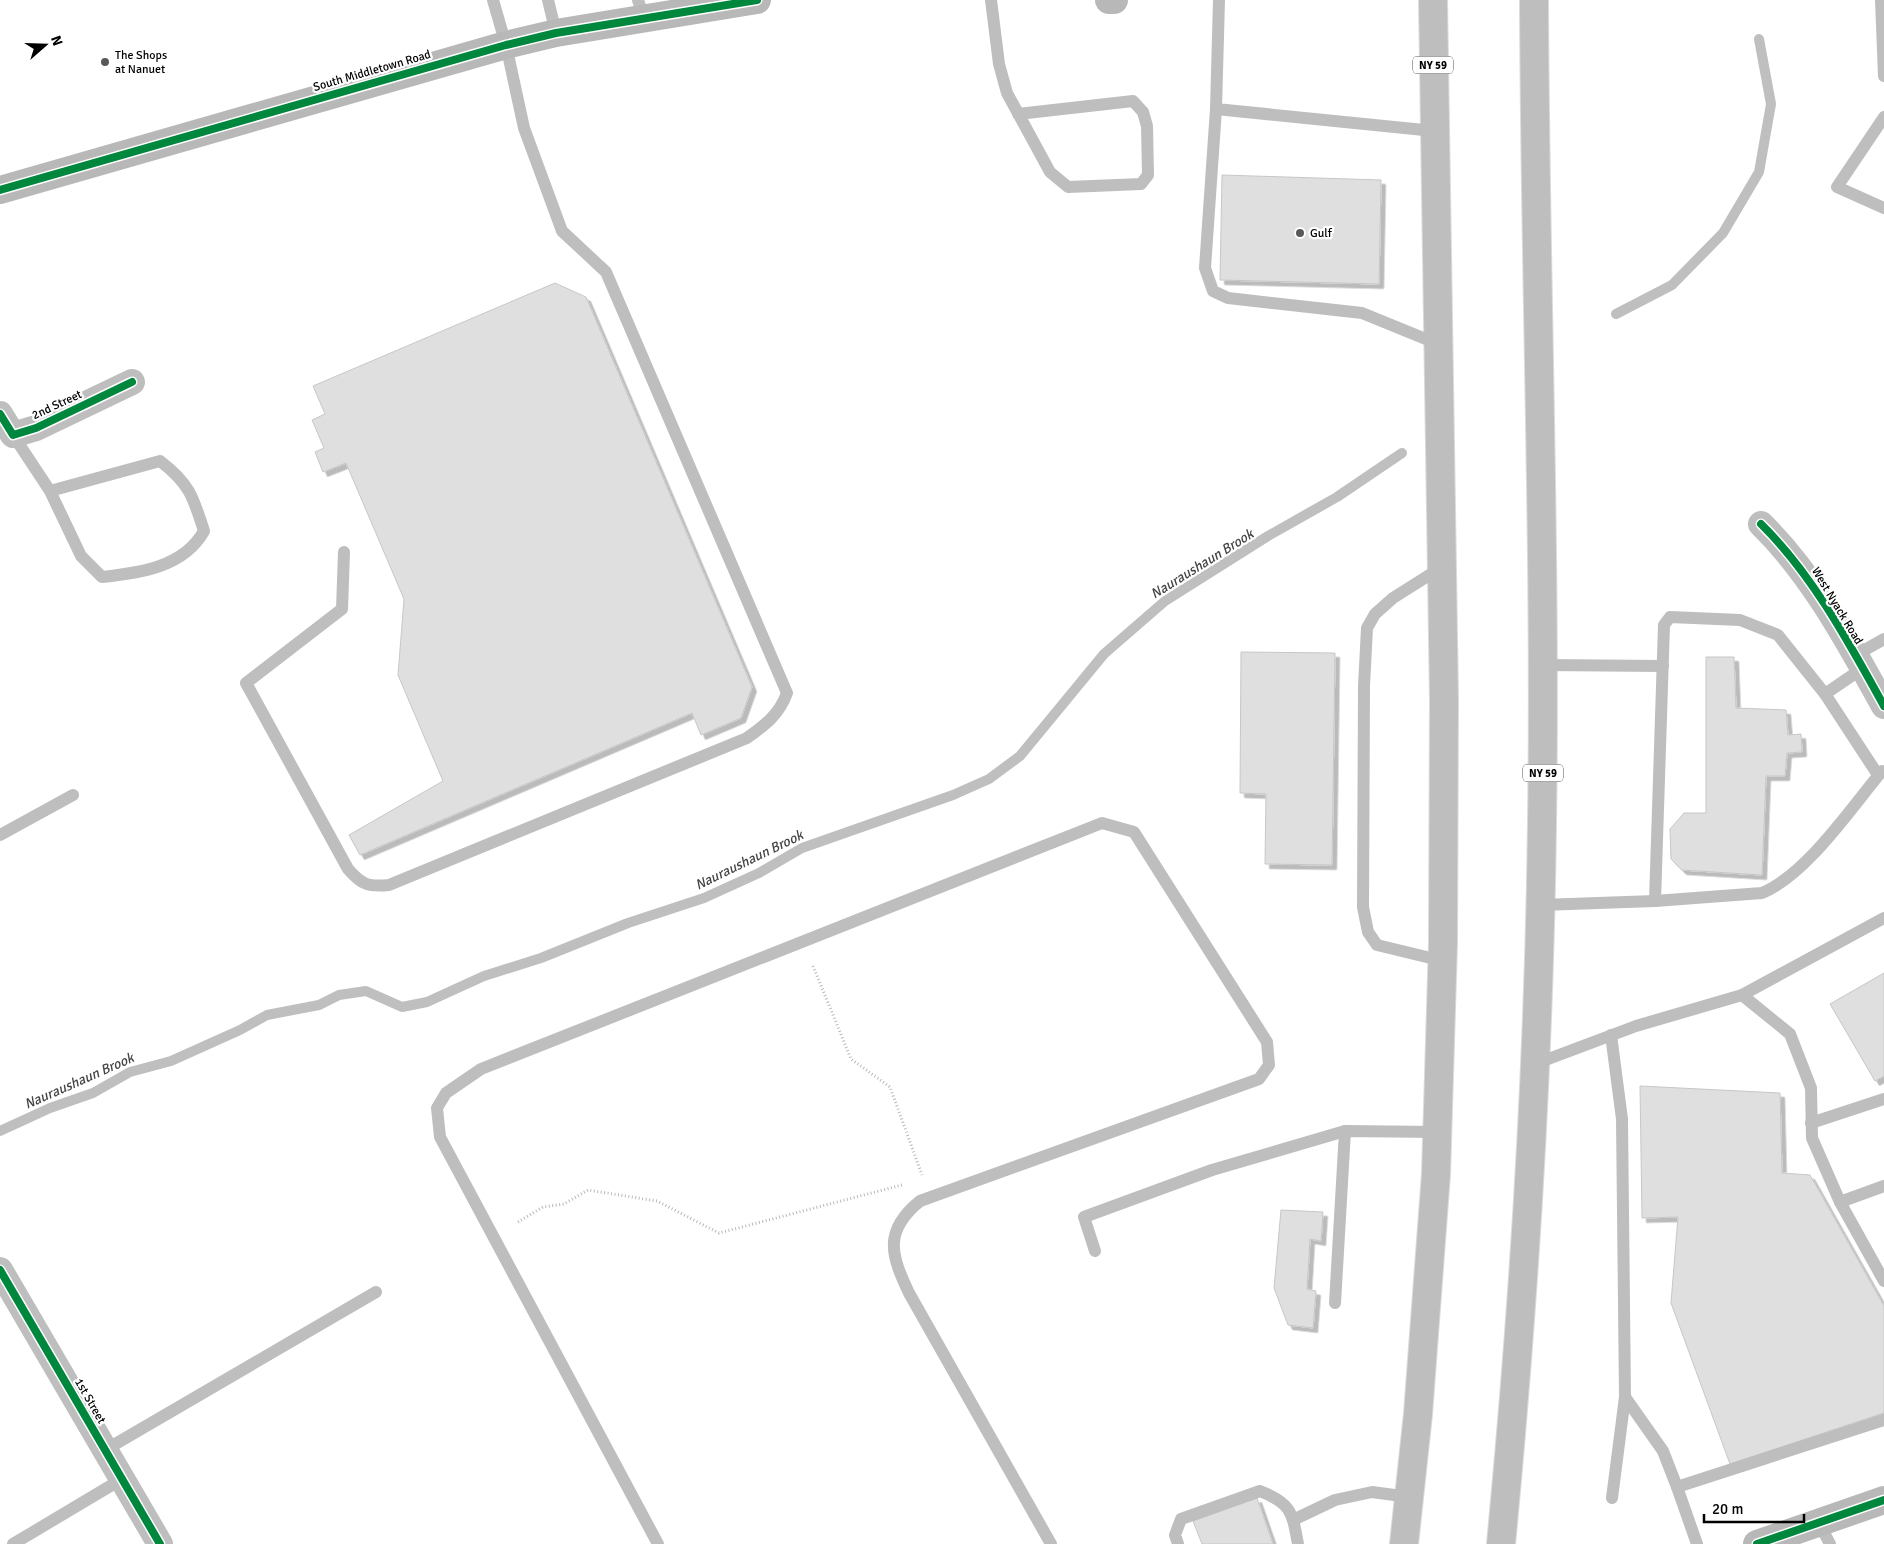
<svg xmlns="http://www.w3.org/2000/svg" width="1884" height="1544" viewBox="0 0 1884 1544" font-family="Signika,sans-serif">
<defs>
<filter id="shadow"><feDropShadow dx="4.5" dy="4.5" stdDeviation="0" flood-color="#0004"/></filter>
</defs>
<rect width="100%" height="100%" fill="#fff"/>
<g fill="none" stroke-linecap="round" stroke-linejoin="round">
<!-- stream -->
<g stroke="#bfbfbf" stroke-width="10">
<polyline points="1616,314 1672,285 1723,233 1759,172 1771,104 1759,39"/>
<polyline points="0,1131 50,1108 93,1093 130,1072 171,1061 240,1030 267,1015 319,1005 339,995 366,991 402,1007 427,1002 484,976 541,958 628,923 704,898 759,873 802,848 953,795 989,779 1020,756 1104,654 1165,601 1268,536 1337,497 1402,453"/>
</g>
</g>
<!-- building -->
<g fill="#dfdfdf" stroke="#c7c7c7" filter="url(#shadow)">
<polygon points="1222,175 1381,180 1379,284 1220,280"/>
<polygon points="555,283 586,297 752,687 741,718 701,735 692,713 360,855 349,835 443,781 398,675 404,599 346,463 323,472 315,452 324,448 312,420 325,414 313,386"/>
<polygon points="1241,652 1335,653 1332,865 1265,864 1266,794 1240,793"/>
<polygon points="1706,657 1734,657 1736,708 1786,710 1788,735 1801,734 1802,752 1787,753 1785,776 1766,776 1762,875 1682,870 1671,859 1670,829 1684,813 1706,813"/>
<polygon points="1884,973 1884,1076 1875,1081 1830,1004"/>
<polygon points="1640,1086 1780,1093 1782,1173 1810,1175 1884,1306 1884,1413 1730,1464 1671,1303 1678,1217 1642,1218"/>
<polygon points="1281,1210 1323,1212 1321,1241 1310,1239 1307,1289 1316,1291 1313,1328 1288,1325 1274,1288"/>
<polygon points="1257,1498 1273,1544 1202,1544 1193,1521"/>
</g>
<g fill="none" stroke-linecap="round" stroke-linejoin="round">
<defs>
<g id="primary">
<polyline points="1404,1544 1418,1414 1436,1174 1443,943 1444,700 1433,0"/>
<path d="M1501,1544C1524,1304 1539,1064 1542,823C1546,549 1535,274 1534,0"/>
</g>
</defs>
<!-- primary casing -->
<use href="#primary" stroke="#dbdbdb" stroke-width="30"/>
<!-- path -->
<g stroke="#b9b9b9" stroke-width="3" stroke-dasharray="1 2.5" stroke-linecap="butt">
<polyline points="813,966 851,1059 890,1087 922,1175"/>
<polyline points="518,1222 543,1207 564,1204 588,1190 657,1201 719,1233 902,1185"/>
</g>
<!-- lane -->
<g stroke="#bebebe" stroke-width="12">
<polyline points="548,0 556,33"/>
<polyline points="638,0 644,18"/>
<polyline points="991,0 999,64 1007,93 1050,172 1068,187 1141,184 1148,175 1147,126 1143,112 1133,101 1018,114"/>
<polyline points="1219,0 1216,109 1434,131"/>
<polyline points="1881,0 1884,76"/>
<polyline points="1216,109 1205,268 1213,291 1228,298 1362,313 1438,344"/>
<polyline points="1884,117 1837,187 1884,208"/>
<path d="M13,435L50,491L81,556L102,577C140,573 184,567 204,531C193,496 189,483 160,461L50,491"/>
<path d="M344,552L342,609L246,683L348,869C362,885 368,887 389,885L747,738C765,725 779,715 787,693L606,272L562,231L524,128L506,45L493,0"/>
<polyline points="1442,567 1393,598 1375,614 1367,628 1364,686 1363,907 1368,932 1377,945 1443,961"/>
<polyline points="1854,656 1884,639"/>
<polyline points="1543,665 1663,666"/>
<polyline points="1825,694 1863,668"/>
<polyline points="0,835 73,795"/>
<polyline points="1655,901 1664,625 1670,617 1740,620 1778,635 1825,694 1878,775"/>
<path d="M1541,905L1655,901L1762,893C1807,874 1851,808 1882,771"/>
<polyline points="1742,995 1790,1034 1811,1088 1812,1138 1840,1202 1884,1281"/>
<polyline points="1611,1035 1622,1119 1625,1397 1612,1498"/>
<polyline points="1535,1064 1636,1026 1742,995 1884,918"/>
<polyline points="1811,1123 1884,1099"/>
<polyline points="1840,1202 1884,1186"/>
<polyline points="1095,1251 1084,1217 1212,1170 1345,1131 1438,1132"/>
<polyline points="1335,1303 1345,1131"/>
<polyline points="1625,1397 1663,1451 1677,1487 1884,1420"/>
<polyline points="105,1450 376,1292"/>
<polyline points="1677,1487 1697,1544"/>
<polyline points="1293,1520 1335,1500 1372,1492 1409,1497"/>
<polyline points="1819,1523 1830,1544"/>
<polyline points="13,1544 122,1479"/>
<path d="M658,1544L440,1137L437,1108L446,1093L481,1069L1102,823L1134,832L1267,1042L1269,1065L1259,1079L920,1201C883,1231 891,1255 909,1293L1051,1544"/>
<path d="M1178,1544L1175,1535L1181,1519L1260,1491C1292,1504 1292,1512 1298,1544"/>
</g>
<!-- street -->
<g stroke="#bebebe" stroke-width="26">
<polyline points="0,414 13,435 36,428 132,382"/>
<path d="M1761,524C1813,575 1849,643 1884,706"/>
<polyline points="0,1270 160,1544"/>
</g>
<!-- secondary -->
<g stroke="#b8b8b8" stroke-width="28">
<polyline points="1109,0 1114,0"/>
<polyline points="0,190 506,45 556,33 757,0"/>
<polyline points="1757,1544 1884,1500"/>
</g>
<!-- primary -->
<use href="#primary" stroke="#bebebe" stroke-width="28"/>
<defs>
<g id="cycleway">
<polyline points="0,190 506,45 556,33 757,0"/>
<polyline points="0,414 13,435 36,428 132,382"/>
<path d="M1761,524C1813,575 1849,643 1884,706"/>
<polyline points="0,1270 160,1544"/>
<polyline points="1757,1544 1884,1500"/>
</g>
</defs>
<!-- cycleway casing -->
<use href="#cycleway" stroke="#fff" stroke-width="11"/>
<!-- cycleway -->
<use href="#cycleway" stroke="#00873e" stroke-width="8"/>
</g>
<!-- markers -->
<g fill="#595959" stroke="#fff" stroke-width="2">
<circle cx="105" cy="62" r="5"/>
<circle cx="1300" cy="233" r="5"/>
</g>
<g text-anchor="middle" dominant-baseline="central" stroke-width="4.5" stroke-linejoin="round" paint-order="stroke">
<!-- shield labels -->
<g fill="#fff" stroke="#4c4c4c" stroke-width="1">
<rect x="1413" y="56.5" width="40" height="17" rx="4"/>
<rect x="1523" y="764.5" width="40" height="17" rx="4"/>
</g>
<g font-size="11" font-weight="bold" fill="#000">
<text x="1433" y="65">NY 59</text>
<text x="1543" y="773">NY 59</text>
</g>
<!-- poi labels -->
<g font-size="12" fill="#000" stroke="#fff" text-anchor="start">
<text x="115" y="55">The Shops<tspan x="115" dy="14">at Nanuet</tspan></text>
<text x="1310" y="233">Gulf</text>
</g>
<!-- street labels -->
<g font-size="12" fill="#000" stroke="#fff">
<text transform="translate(372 71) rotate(-16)">South Middletown Road</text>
<text transform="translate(57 405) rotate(-25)">2nd Street</text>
<text transform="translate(1837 606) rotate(59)">West Nyack Road</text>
<text transform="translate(90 1401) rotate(60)">1st Street</text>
</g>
<!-- water labels -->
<g font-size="14" font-style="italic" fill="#444" stroke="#fff">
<text transform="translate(1202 564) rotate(-32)">Nauraushaun Brook</text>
<text transform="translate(749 860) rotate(-26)">Nauraushaun Brook</text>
<text transform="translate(79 1081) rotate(-24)">Nauraushaun Brook</text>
</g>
</g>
<!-- north arrow -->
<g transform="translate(45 45) rotate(70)" stroke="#ffffff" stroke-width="4" paint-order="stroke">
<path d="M0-4L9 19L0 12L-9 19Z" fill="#000000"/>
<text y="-8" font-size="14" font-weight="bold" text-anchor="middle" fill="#000000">N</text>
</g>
<!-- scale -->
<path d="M1704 1514v8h100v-8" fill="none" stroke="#000000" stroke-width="2.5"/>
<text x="1712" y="1514" font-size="15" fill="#000000" stroke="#ffffff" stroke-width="4" paint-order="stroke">20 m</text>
</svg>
